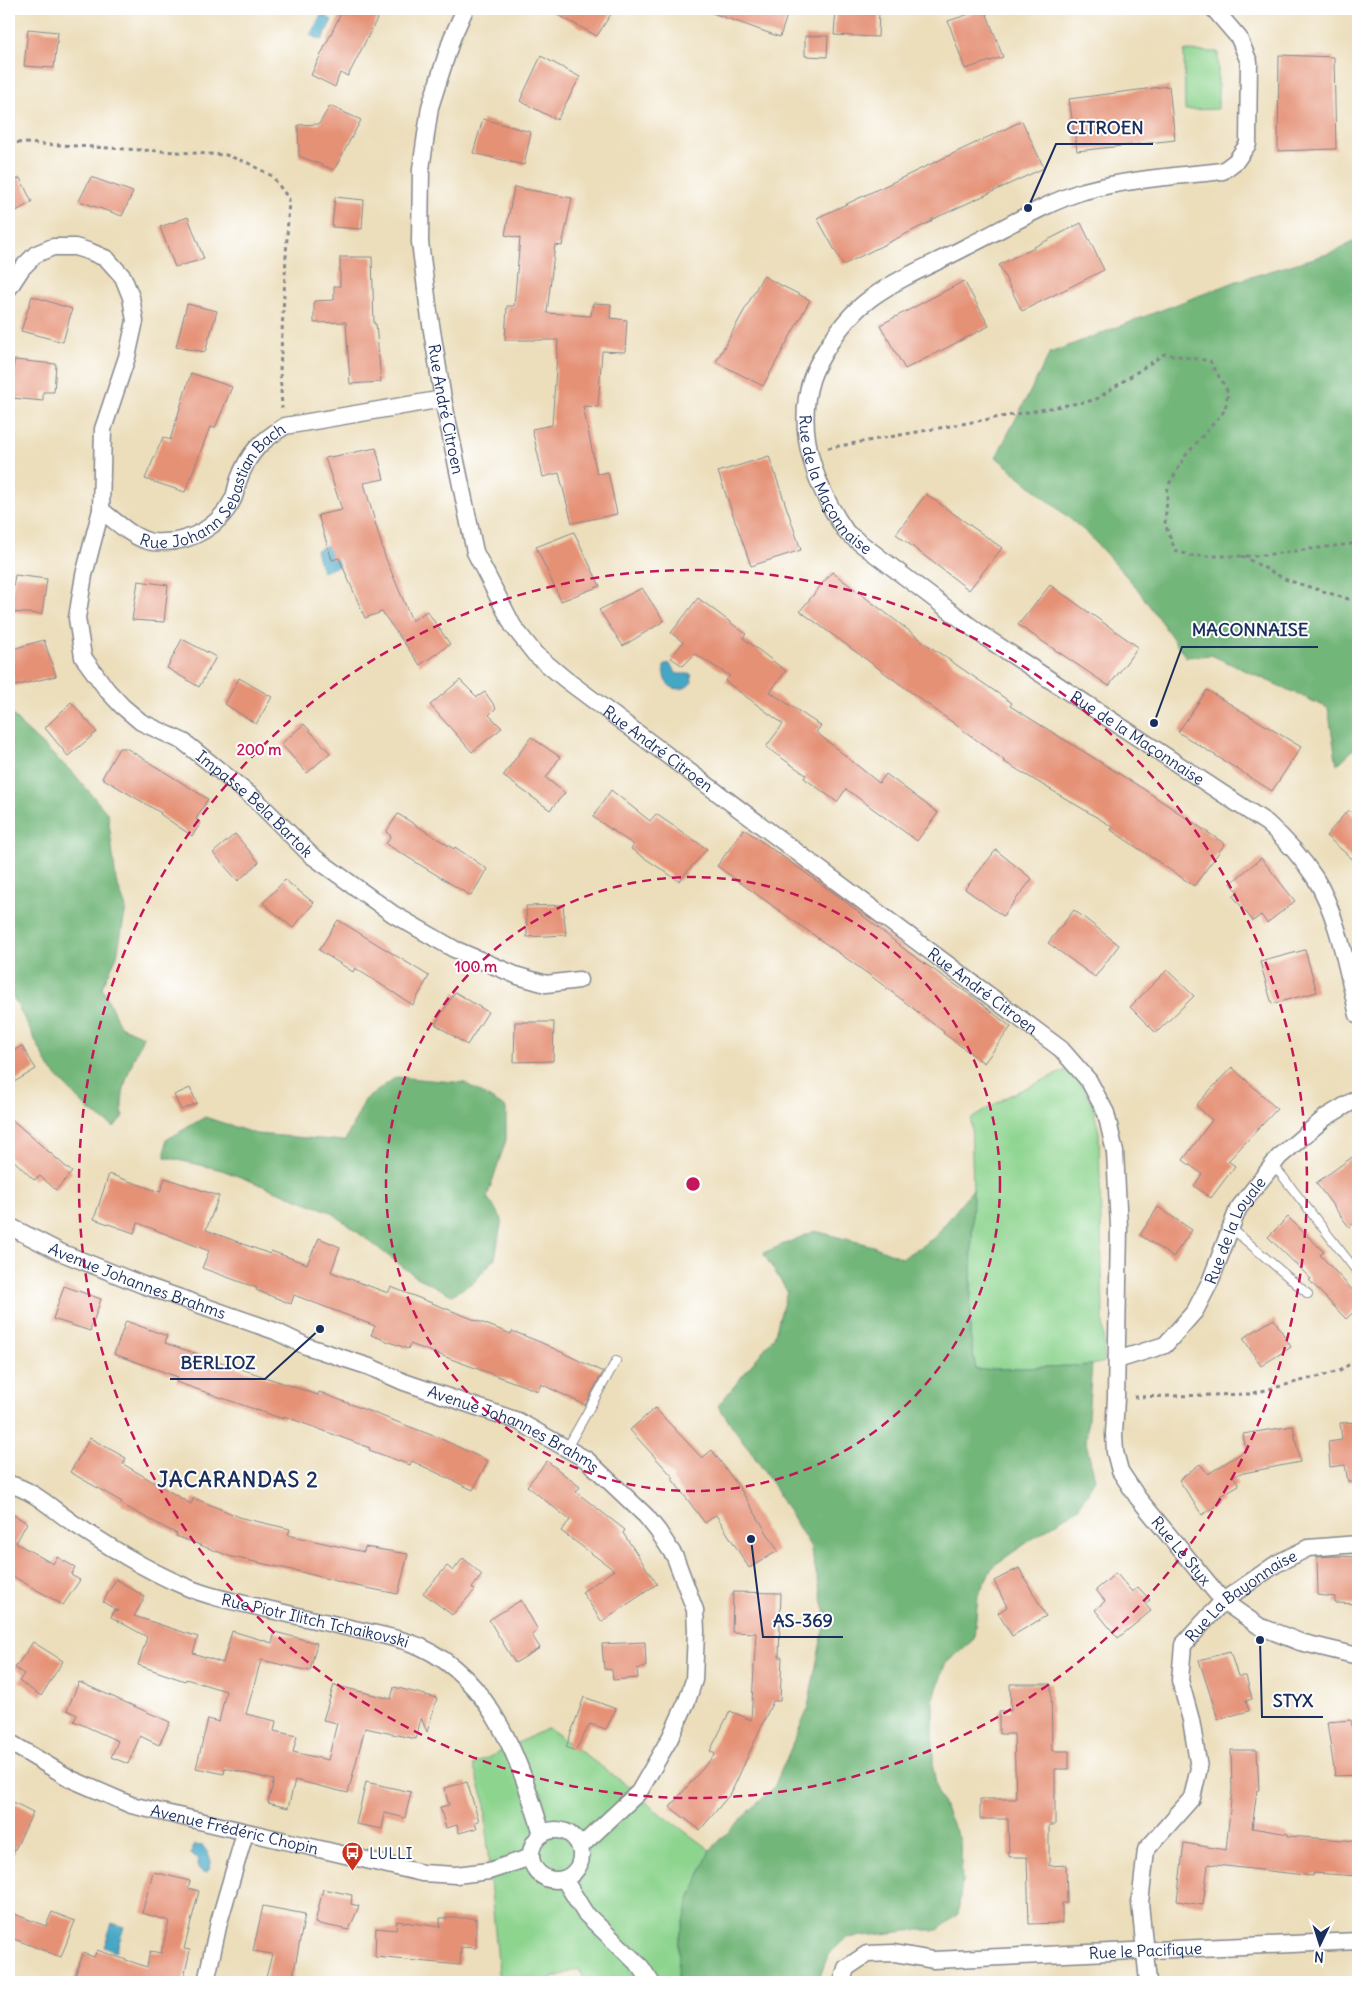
<svg xmlns="http://www.w3.org/2000/svg" width="1367" height="1991" viewBox="0 0 1367 1991" font-family="Delius,sans-serif">
<rect width="100%" height="100%" fill="#fff"/>
<filter id="ink" filterUnits="userSpaceOnUse"><feTurbulence type="fractalNoise" baseFrequency=".02" numOctaves="2"/><feDisplacementMap in="SourceGraphic" scale="10" xChannelSelector="R" yChannelSelector="G"/><feConvolveMatrix kernelMatrix="1 2 1 2 8 2 1 2 1" color-interpolation-filters="sRGB"/></filter>
<filter id="wash" filterUnits="userSpaceOnUse"><feTurbulence type="fractalNoise" baseFrequency=".0096" numOctaves="4" result="noise"/><feDisplacementMap in="SourceGraphic" scale="20" xChannelSelector="R" yChannelSelector="G"/><feGaussianBlur stdDeviation="1.12" result="paint"/><feColorMatrix in="noise" values="0 0 0 0 0 0 0 0 0 0 0 0 0 0 0 0 0 1.4 0 .05"/><feComposite in="paint" operator="in"/></filter>
<g filter="url(#wash)">
<rect width="100%" height="100%" fill="#ecdebb"/>
<!-- green -->
<g fill="#8dd48e" stroke="#548276">
<polygon points="1184,51 1218,52 1218,109 1185,110"/>
<polygon points="1071,1068 1092,1103 1099,1132 1104,1362 1092,1365 976,1370 970,1334 973,1189 971,1119 1010,1095"/>
<polygon points="548,1728 617,1778 639,1792 650,1806 710,1850 689,1903 679,1940 678,1982 584,1982 579,1969 540,1982 500,1982 489,1871 485,1802 473,1765"/>
</g>
<!-- forest -->
<g fill="#72b679" stroke="#46726c">
<polygon points="1358,239 1358,745 1337,765 1328,708 1211,655 1186,657 1136,587 1088,534 996,457 1050,353 1237,281 1334,252"/>
<path d="M9,711L22,726L75,775L108,814L116,881L126,908L117,956L102,987L120,1026L143,1036C134,1059 118,1090 123,1116L114,1127L89,1110L50,1069L9,989Z"/>
<polygon points="396,1077 465,1083 506,1108 506,1140 487,1197 502,1219 495,1258 475,1281 452,1295 415,1276 331,1212 222,1170 165,1157 166,1140 205,1117 256,1134 345,1141 365,1100"/>
<polygon points="973,1189 970,1334 976,1370 1092,1365 1086,1443 1095,1479 1079,1507 993,1566 978,1595 974,1639 945,1664 933,1701 933,1768 938,1794 960,1840 962,1881 958,1914 938,1930 917,1930 846,1938 828,1955 818,1982 678,1982 679,1940 689,1903 697,1881 710,1850 774,1787 807,1711 826,1616 810,1546 765,1472 718,1406 774,1337 787,1291 763,1253 815,1231 873,1246 902,1258 934,1238"/>
</g>
<!-- water -->
<g fill="#45a7c4" stroke="#306b91">
<polygon points="322,14 332,20 322,40 310,35"/>
<polygon points="328,545 332,560 337,559 339,566 322,572 316,550"/>
<path d="M669,663L677,674H691L692,682C686,690 674,692 667,683C663,678 664,671 664,666Z"/>
<path d="M195,1845L203,1846C209,1854 215,1863 207,1872H202L197,1867L199,1859L190,1853Z"/>
<polygon points="112,1923 124,1927 116,1952 104,1947"/>
</g>
<g id="blocks">
<!-- building -->
<g fill="#e59176">
<polygon points="343,9 382,9 348,76 340,73 335,87 311,75"/>
<polygon points="547,9 614,9 597,36"/>
<polygon points="707,9 789,9 780,37 707,11"/>
<polygon points="836,9 879,9 878,37 834,35"/>
<polygon points="985,9 1003,57 965,69 948,21"/>
<polygon points="28,29 58,32 54,68 24,66"/>
<polygon points="805,36 828,36 827,57 805,56"/>
<polygon points="1279,55 1334,57 1336,149 1278,151"/>
<polygon points="541,56 580,77 557,120 520,101"/>
<polygon points="1169,86 1175,140 1077,151 1069,99"/>
<polygon points="330,106 361,120 334,170 299,156 298,125 319,124"/>
<polygon points="483,119 531,132 524,165 473,153"/>
<polygon points="1022,121 1044,168 931,220 932,221 843,265 817,218"/>
<polygon points="91,177 133,192 122,216 79,201"/>
<polygon points="20,178 32,202 9,215 9,183"/>
<polygon points="514,187 572,198 562,246 555,245 547,313 591,316 593,303 611,304 610,318 627,320 625,352 602,351 598,407 583,406 597,474 608,472 617,514 572,523 559,473 543,477 532,429 552,425 558,340 505,340 507,306 514,306 520,238 505,235"/>
<polygon points="335,197 364,200 362,229 332,227"/>
<polygon points="188,217 204,259 175,267 160,227"/>
<polygon points="1081,223 1104,270 1022,311 999,265"/>
<polygon points="340,257 372,257 374,324 376,324 381,382 350,384 346,322 314,323 314,301 334,300 334,286 340,286"/>
<polygon points="763,276 810,300 763,386 716,362"/>
<polygon points="964,281 989,326 905,369 880,325"/>
<polygon points="32,296 72,309 63,342 21,331"/>
<polygon points="187,304 217,311 205,352 176,347"/>
<polygon points="14,360 56,364 54,392 43,392 43,401 12,398"/>
<polygon points="191,373 232,387 215,428 210,427 185,492 145,479 163,437 170,440"/>
<polygon points="376,448 384,479 364,483 384,554 412,621 427,611 450,644 420,665 382,612 365,618 339,558 332,560 318,515 342,510 325,458"/>
<polygon points="769,456 801,550 751,566 718,472"/>
<polygon points="926,494 1002,548 969,590 896,534"/>
<polygon points="574,532 600,586 561,601 536,547"/>
<polygon points="832,572 929,646 1012,703 1010,706 1142,788 1225,844 1194,886 1111,830 1113,827 1003,761 1004,760 800,611"/>
<polygon points="15,575 47,579 42,614 9,612"/>
<polygon points="138,581 168,585 164,622 132,620"/>
<polygon points="1050,585 1138,647 1109,686 1018,625"/>
<polygon points="642,588 664,621 623,646 599,610"/>
<polygon points="698,598 746,634 743,638 786,671 770,692 821,726 816,732 879,783 886,774 938,813 917,841 846,789 837,802 804,778 806,775 766,747 783,724 725,681 730,676 695,654 683,666 671,658 683,642 671,633"/>
<polygon points="182,639 216,657 199,687 167,668"/>
<polygon points="44,640 56,676 15,686 9,662 9,650"/>
<polygon points="239,678 272,697 256,724 225,704"/>
<polygon points="460,680 477,697 485,692 496,708 489,715 502,728 472,752 430,705"/>
<polygon points="1207,690 1301,747 1272,791 1178,732"/>
<polygon points="71,702 97,732 68,756 45,728"/>
<polygon points="304,724 330,753 307,773 281,744"/>
<polygon points="531,737 560,757 546,778 565,793 550,810 503,776"/>
<polygon points="119,748 126,748 208,799 196,819 201,823 192,836 160,814 161,813 102,778"/>
<polygon points="611,790 650,821 656,814 707,849 679,881 631,849 634,845 593,817"/>
<polygon points="1348,810 1358,820 1358,864 1326,836"/>
<polygon points="398,814 454,849 455,847 487,869 471,896 386,844 391,836 386,832"/>
<polygon points="744,829 842,899 908,952 973,997 1011,1027 984,1063 943,1033 944,1032 871,976 717,866"/>
<polygon points="235,834 259,862 238,881 213,853"/>
<polygon points="996,850 1032,879 1003,916 965,889"/>
<polygon points="1261,858 1295,901 1267,923 1261,915 1253,921 1233,896 1238,892 1231,883"/>
<polygon points="285,880 314,903 293,928 263,903"/>
<polygon points="563,905 566,935 527,937 526,906"/>
<polygon points="1074,910 1119,945 1095,977 1048,943"/>
<polygon points="338,920 429,976 413,1005 355,968 353,972 319,950"/>
<polygon points="1305,950 1317,992 1272,1004 1260,962"/>
<polygon points="1167,970 1194,996 1156,1033 1130,1007"/>
<polygon points="455,992 488,1012 467,1045 435,1024"/>
<polygon points="515,1022 554,1022 553,1061 514,1062"/>
<polygon points="22,1046 36,1069 9,1085 9,1053"/>
<polygon points="1232,1067 1277,1109 1228,1161 1235,1166 1211,1198 1194,1186 1202,1174 1183,1160 1212,1120 1196,1105"/>
<polygon points="190,1088 197,1103 181,1110 174,1095"/>
<polygon points="9,1117 72,1172 56,1190 40,1176 34,1180 9,1156"/>
<polygon points="1358,1153 1358,1220 1349,1227 1316,1183"/>
<polygon points="109,1174 160,1192 165,1178 219,1196 206,1230 270,1254 271,1251 307,1264 319,1238 340,1247 331,1272 388,1293 391,1287 511,1334 512,1331 540,1342 603,1372 585,1405 541,1384 538,1391 410,1344 408,1349 371,1335 375,1326 294,1295 291,1304 256,1290 257,1288 202,1268 209,1251 138,1223 134,1233 94,1219"/>
<polygon points="1158,1207 1192,1230 1173,1257 1140,1235"/>
<polygon points="1288,1217 1324,1252 1320,1255 1358,1296 1358,1308 1346,1319 1309,1280 1311,1279 1268,1237"/>
<polygon points="64,1286 101,1299 90,1331 53,1319"/>
<polygon points="1274,1319 1291,1347 1261,1366 1243,1338"/>
<polygon points="126,1321 167,1336 165,1343 318,1395 319,1392 439,1438 488,1461 473,1490 412,1461 410,1465 369,1450 370,1448 284,1416 283,1419 176,1382 178,1377 114,1354"/>
<polygon points="655,1408 702,1458 712,1450 741,1490 778,1551 749,1568 716,1515 705,1523 672,1479 674,1478 630,1430"/>
<polygon points="1358,1422 1358,1482 1348,1482 1345,1465 1330,1467 1328,1442 1342,1440 1340,1423"/>
<polygon points="1293,1426 1300,1462 1233,1475 1239,1485 1220,1496 1223,1501 1202,1515 1179,1480 1200,1464 1208,1474 1246,1450 1243,1434"/>
<polygon points="90,1438 126,1458 123,1464 191,1504 194,1498 242,1518 290,1529 288,1535 364,1552 365,1547 408,1554 398,1594 356,1586 297,1571 232,1557 176,1536 177,1534 121,1504 122,1502 70,1472"/>
<polygon points="547,1461 580,1487 576,1492 625,1530 623,1533 657,1584 602,1622 582,1592 614,1570 561,1531 570,1520 527,1486"/>
<polygon points="9,1512 27,1523 16,1543 53,1564 57,1557 75,1567 71,1575 80,1580 63,1605 9,1574"/>
<polygon points="1334,1556 1358,1557 1358,1604 1335,1603 1335,1597 1318,1595 1317,1557"/>
<polygon points="463,1558 482,1575 472,1588 475,1590 452,1615 423,1593 447,1566 453,1571"/>
<polygon points="1019,1568 1046,1616 1012,1636 998,1613 1007,1607 994,1581"/>
<polygon points="1116,1573 1132,1592 1138,1587 1150,1600 1145,1604 1151,1611 1118,1638 1095,1610 1105,1601 1096,1590"/>
<polygon points="116,1579 145,1597 134,1616 198,1637 193,1653 223,1663 232,1631 272,1643 275,1632 317,1643 310,1671 261,1660 246,1714 276,1721 274,1731 297,1736 293,1752 328,1760 337,1723 323,1720 334,1685 391,1699 394,1687 437,1698 427,1732 421,1718 416,1739 365,1728 348,1793 295,1780 288,1808 268,1803 274,1780 225,1768 224,1774 196,1768 208,1719 219,1722 226,1691 186,1679 185,1681 138,1665 147,1637 111,1617 114,1610 118,1611 103,1602"/>
<polygon points="733,1592 781,1593 779,1657 782,1657 780,1701 773,1701 731,1793 700,1830 670,1807 715,1754 710,1751 730,1711 751,1720 756,1633 732,1632"/>
<polygon points="521,1600 538,1630 532,1635 540,1648 515,1663 489,1620"/>
<polygon points="33,1642 63,1661 41,1696 19,1681 24,1674 15,1668"/>
<polygon points="645,1642 646,1667 637,1669 638,1678 613,1680 612,1670 604,1669 602,1644"/>
<polygon points="1230,1652 1238,1676 1246,1676 1252,1699 1246,1701 1249,1711 1218,1719 1199,1660"/>
<polygon points="79,1682 170,1722 159,1745 140,1736 128,1764 111,1757 118,1741 74,1721 77,1715 67,1710"/>
<polygon points="1010,1684 1051,1684 1052,1751 1069,1751 1069,1769 1055,1769 1055,1825 1049,1825 1049,1866 1066,1865 1067,1903 1062,1903 1062,1923 1029,1924 1027,1857 1009,1857 1008,1819 980,1819 980,1799 1016,1799 1014,1734 999,1734 999,1711 1011,1711"/>
<polygon points="584,1697 616,1709 606,1729 590,1724 575,1751 566,1747"/>
<polygon points="1351,1720 1358,1759 1358,1775 1335,1776 1327,1722"/>
<polygon points="1231,1750 1257,1750 1259,1790 1257,1790 1252,1828 1288,1834 1288,1836 1358,1841 1358,1876 1314,1873 1313,1876 1208,1864 1203,1905 1177,1901 1184,1843 1226,1850 1232,1790"/>
<polygon points="366,1782 411,1792 405,1818 385,1813 382,1829 356,1824"/>
<polygon points="467,1782 479,1821 475,1822 477,1828 459,1833 457,1825 446,1828 440,1807 449,1805 444,1788"/>
<polygon points="9,1800 33,1812 9,1862"/>
<polygon points="153,1872 190,1881 188,1888 199,1891 184,1949 190,1950 183,1982 73,1982 83,1953 94,1957 97,1950 147,1967 150,1951 161,1953 169,1921 142,1913"/>
<polygon points="323,1889 352,1895 351,1904 359,1906 349,1930 315,1923"/>
<polygon points="263,1906 305,1914 292,1982 265,1982 272,1954 253,1951"/>
<polygon points="9,1912 46,1926 52,1912 75,1921 61,1957 9,1937"/>
<polygon points="440,1918 476,1918 476,1948 461,1947 460,1965 375,1957 376,1928 396,1930 397,1921 440,1927"/>
</g>
</g>
</g>
<g filter="url(#ink)">
<use href="#blocks" fill-opacity="0" stroke="#84868c" stroke-width="1"/>
<g fill="none" stroke-linecap="round" stroke-linejoin="round">
<defs>
<g id="service">
<polyline points="1273,1164 1358,1273"/>
<polyline points="1231,1228 1308,1294"/>
<polyline points="567,1448 616,1361"/>
</g>
<g id="minor">
<path id="s1" d="M465,9L452,38L430,107L421,169L420,242L429,312L443,399L475,552L513,626L535,654L565,679L1061,1049L1089,1081L1106,1113L1115,1152L1119,1227L1116,1398L1114,1434L1115,1452L1120,1471L1138,1498L1223,1601L1259,1626L1300,1642L1358,1656"/>
<path id="s2" d="M1214,9L1239,38L1249,62L1248,144L1236,161L1223,171C1177,176 1129,179 1084,191C1047,202 1003,229 968,246C936,263 900,277 871,298C854,310 841,326 830,343C823,354 815,367 811,380C795,433 816,489 847,533L982,635L1267,823C1285,839 1302,858 1315,878C1338,914 1348,974 1358,1015"/>
<path id="s3" d="M9,288L22,268L36,254L53,247H75L91,252L107,259L123,277L131,297L135,321L127,357L103,429L101,510C115,521 131,536 148,541C153,543 159,542 164,542C191,542 219,526 232,501C236,495 236,486 239,479C249,452 261,441 285,426L443,399"/>
<path id="s4" d="M101,510L84,575L77,618L83,657L107,690L122,706L141,722L184,742L256,800L311,855L393,914L454,949L518,976L546,984L579,980"/>
<path id="s5" d="M9,1226L60,1252L143,1285L275,1331L306,1346L370,1367L404,1382L518,1421L587,1460L646,1516L658,1531L675,1557L695,1610L696,1631L694,1680L687,1701L670,1738L639,1792L580,1847"/>
<path id="s6" d="M1117,1360L1165,1345L1195,1311L1210,1282L1238,1209L1279,1157L1326,1117L1358,1098"/>
<path id="s7" d="M9,1484C35,1491 51,1508 73,1523C108,1546 144,1569 184,1586C211,1598 242,1603 271,1610C301,1617 332,1624 363,1631C382,1635 403,1639 421,1647C493,1680 521,1764 542,1834"/>
<path id="s8" d="M9,1742L71,1779L131,1805L422,1873L456,1875L489,1871L531,1857"/>
<circle cx="556" cy="1855" r="25"/>
<polyline points="564,1879 585,1913 641,1967 651,1982"/>
<polyline points="206,1982 219,1922 245,1833"/>
<path id="s9" d="M842,1982L846,1968L867,1954L894,1953L933,1960L1358,1941"/>
<path id="s10" d="M1148,1982L1140,1903L1146,1850L1192,1798L1199,1768L1191,1720L1180,1680L1183,1645L1223,1601L1276,1564L1308,1548L1358,1544"/>
</g>
</defs>
<!-- service casing -->
<use href="#service" stroke="#84868c" stroke-width="10"/>
<!-- minor casing -->
<use href="#minor" stroke="#84868c" stroke-width="19"/>
<!-- path -->
<g stroke="#84868c" stroke-width="3" stroke-dasharray="4 4" stroke-linecap="butt">
<polyline points="9,142 226,155 248,163 272,176 289,199 280,371 282,408"/>
<polyline points="828,448 1095,400 1164,354 1210,361 1228,392 1225,410 1186,455 1168,486 1165,524 1175,550 1191,556 1255,556 1358,543"/>
<polyline points="1242,556 1287,580 1358,602"/>
<polyline points="1134,1397 1250,1394 1340,1371 1358,1358"/>
</g>
<!-- service -->
<use href="#service" stroke="#fff" stroke-width="8"/>
<!-- minor -->
<use href="#minor" stroke="#fff" stroke-width="16"/>
</g>
</g>
<!-- distance rings -->
<g fill="none" stroke="#c2185b" stroke-width="2.5" stroke-dasharray="9 6">
<circle cx="693" cy="1184" r="307"/>
<circle cx="693" cy="1184" r="614"/>
</g>
<!-- icons -->
<defs>
<symbol id="bus-pin" viewBox="-11 -11 22 30"><path d="M0 17L-7.5 6A9.5 9.5 0 1 1 7.5 6Z" fill="#c8321e" stroke="#fff"/><path d="M-5-6H5V4H4V6H2V4H-2V6H-4V4H-5ZM-3.5-4V0h7V-4ZM-3.5 1.2v1.5H-2V1.2ZM2 1.2v1.5H3.5V1.2Z" fill="#fff"/></symbol>
</defs>
<g fill-rule="evenodd">
<use href="#bus-pin" x="340" y="1840" width="25" height="34"/>
</g>
<g text-anchor="middle" dominant-baseline="central" stroke-width="4" stroke-linejoin="round" paint-order="stroke">
<!-- street labels -->
<g font-size="16" fill="#1b2f5e" stroke="#fff">
<text stroke="none"><textPath href="#s1" startOffset="409">Rue André Citroen</textPath></text>
<text stroke="none"><textPath href="#s3" startOffset="531">Rue Johann Sebastian Bach</textPath></text>
<text stroke="none"><textPath href="#s2" startOffset="779">Rue de la Maçonnaise</textPath></text>
<text stroke="none"><textPath href="#s2" startOffset="1184">Rue de la Maçonnaise</textPath></text>
<text stroke="none"><textPath href="#s1" startOffset="829">Rue André Citroen</textPath></text>
<text stroke="none"><textPath href="#s4" startOffset="379">Impasse Bela Bartok</textPath></text>
<text stroke="none"><textPath href="#s1" startOffset="1234">Rue André Citroen</textPath></text>
<text stroke="none"><textPath href="#s6" startOffset="186">Rue de la Loyale</textPath></text>
<text stroke="none"><textPath href="#s5" startOffset="140">Avenue Johannes Brahms</textPath></text>
<text stroke="none"><textPath href="#s5" startOffset="545">Avenue Johannes Brahms</textPath></text>
<text stroke="none"><textPath href="#s1" startOffset="1871">Rue Le Styx</textPath></text>
<text stroke="none"><textPath href="#s10" startOffset="435">Rue La Bayonnaise</textPath></text>
<text stroke="none"><textPath href="#s7" startOffset="339">Rue Piotr Ilitch Tchaikovski</textPath></text>
<text stroke="none"><textPath href="#s8" startOffset="244">Avenue Frédéric Chopin</textPath></text>
<text stroke="none"><textPath href="#s9" startOffset="319">Rue le Pacifique</textPath></text>
</g>
<!-- poi labels -->
<g font-size="16" fill="#1b2f5e" stroke="#fff" text-anchor="start">
<text x="369" y="1853">LULLI</text>
</g>
<!-- district labels -->
<g font-size="21" font-weight="bold" letter-spacing="1" fill="#1b2f5e" stroke="#fff">
<text x="238" y="1479">JACARANDAS 2</text>
</g>
</g>
<circle cx="693" cy="1184" r="8" fill="#c2185b" stroke="#fff" stroke-width="2.5"/>
<g font-size="15" text-anchor="middle" font-weight="bold" fill="#c2185b" stroke="#fff" stroke-width="4" stroke-linejoin="round" paint-order="stroke">
<text x="259" y="755">200 m</text>
<text x="476" y="972">100 m</text>
</g>
<!-- callouts -->
<path fill="none" stroke="#1b2f5e" stroke-width="2" d="M1028 208L1056 144H1153M1154 723L1182 647H1318M320 1329L265 1379H170M751 1539L763 1637H843M1260 1640L1262 1717H1323"/>
<g fill="#1b2f5e" stroke="#fff" stroke-width="2">
<circle cx="1028" cy="208" r="5"/>
<circle cx="1154" cy="723" r="5"/>
<circle cx="320" cy="1329" r="5"/>
<circle cx="751" cy="1539" r="5"/>
<circle cx="1260" cy="1640" r="5"/>
</g>
<g font-size="18" text-anchor="middle" font-weight="bold" fill="#1b2f5e" stroke="#fff" stroke-width="4" stroke-linejoin="round" paint-order="stroke">
<text x="1105" y="134">CITROEN</text>
<text x="1250" y="636">MACONNAISE</text>
<text x="218" y="1369">BERLIOZ</text>
<text x="803" y="1627">AS-369</text>
<text x="1293" y="1707">STYX</text>
</g>
<!-- margin -->
<rect width="1367" height="1991" fill="none" stroke="#fff" stroke-width="30"/>
<!-- north arrow -->
<g transform="translate(1320 1944) rotate(184)" stroke="#ffffff" stroke-width="4" paint-order="stroke">
<path d="M0-4L9 19L0 12L-9 19Z" fill="#1b2f5e"/>
<text y="-8" font-size="14" font-weight="bold" text-anchor="middle" fill="#1b2f5e">N</text>
</g>
</svg>
